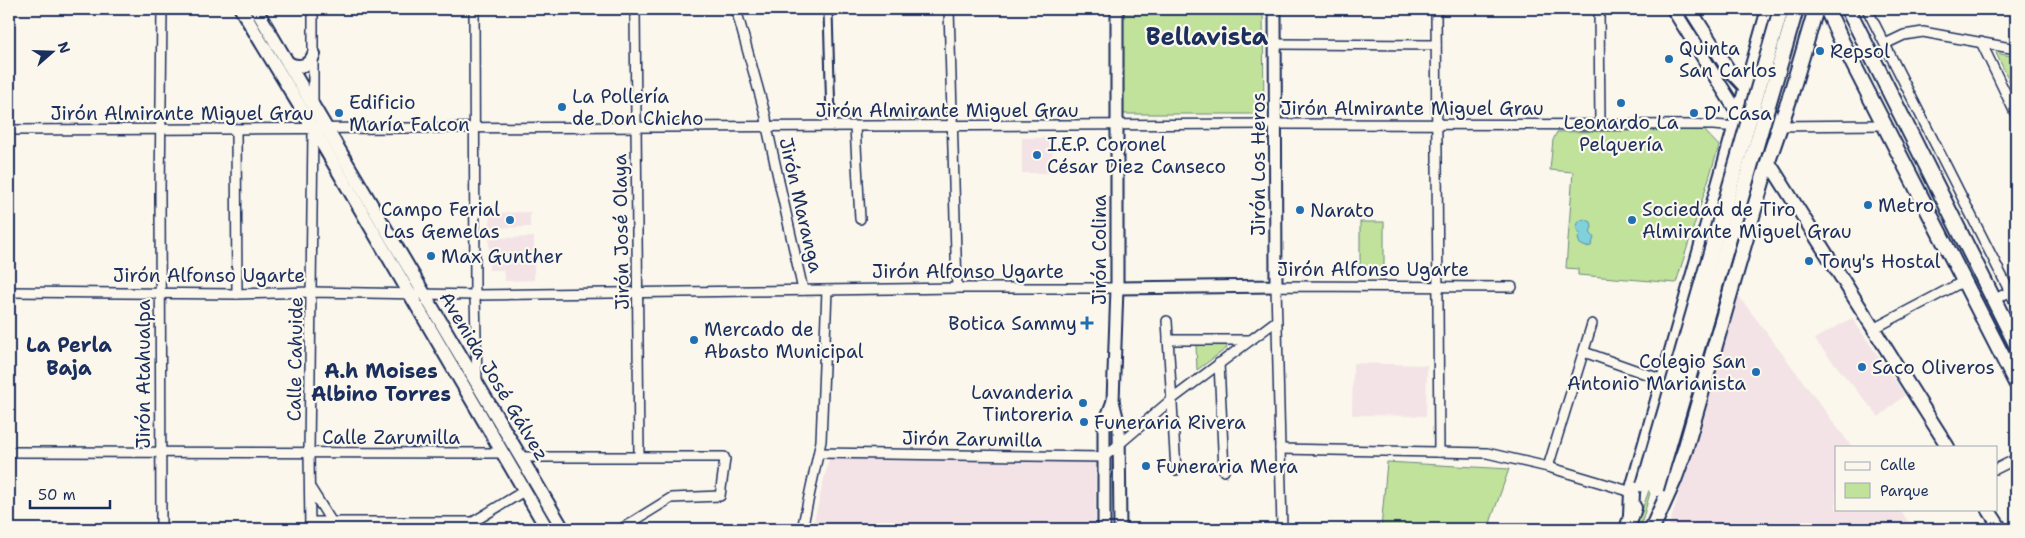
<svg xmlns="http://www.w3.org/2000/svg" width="2025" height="538" viewBox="0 0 2025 538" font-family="'Shantell Sans',sans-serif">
<rect width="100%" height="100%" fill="#fbf7ec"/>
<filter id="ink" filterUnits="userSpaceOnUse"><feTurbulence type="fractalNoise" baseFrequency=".02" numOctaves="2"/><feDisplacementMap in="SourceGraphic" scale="10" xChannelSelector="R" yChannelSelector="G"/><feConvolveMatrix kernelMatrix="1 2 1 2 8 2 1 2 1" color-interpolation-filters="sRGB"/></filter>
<g filter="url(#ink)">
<!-- built -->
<g fill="#f3e3e6">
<polygon points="1022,138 1053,138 1052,173 1022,173"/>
<polygon points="530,212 530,227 490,228 490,213"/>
<polygon points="534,237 534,280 505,281 503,270 489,270 489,238"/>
<polygon points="1739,296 1852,447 1836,447 1836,509 1899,509 1914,529 1668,529"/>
<polygon points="1852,318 1905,395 1879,417 1814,339"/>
<polygon points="1353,363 1427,365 1426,416 1352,415"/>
<polygon points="829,459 1095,460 1095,529 812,529"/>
</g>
<!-- green -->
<g fill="#c1e29b" stroke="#6e887c">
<polygon points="1123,9 1263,9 1264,114 1123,114"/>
<polygon points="1996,53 2016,57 2016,95"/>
<polygon points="1704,130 1719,146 1676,283 1578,275 1578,269 1566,268 1573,172 1550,170 1553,140 1557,132"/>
<rect x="1360" y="222" width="24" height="47"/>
<polygon points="1226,343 1227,348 1197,370 1196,345"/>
<polygon points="1387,462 1509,469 1491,520 1490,529 1381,529"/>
<polygon points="1656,471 1640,529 1635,529"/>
</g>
<!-- water -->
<polygon fill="#80d1dc" stroke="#5890aa" points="1584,219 1591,222 1592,227 1590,232 1594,238 1591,246 1586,247 1580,244 1578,239 1580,234 1576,228 1579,221"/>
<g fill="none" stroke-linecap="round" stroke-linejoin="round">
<defs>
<polyline id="pedestrian" points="828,11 831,118 834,127"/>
<g id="minor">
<polyline points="313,9 313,104"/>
<polyline points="474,9 475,295 477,381"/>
<polyline points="635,9 639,456"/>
<polyline points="736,9 766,117 767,127 803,290"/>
<polyline points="949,9 957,288"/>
<polyline points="1436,9 1439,452"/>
<polyline points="1599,9 1600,124"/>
<polyline points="1867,9 2016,304"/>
<polyline points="1981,42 2016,115"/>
<polyline points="1275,44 1436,45"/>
<polyline points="1885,44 1904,35 1923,32 2016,49"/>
<polyline points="1759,126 1884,125"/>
<polyline points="855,127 860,219"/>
<polyline points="236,129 237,294"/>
<polyline points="9,130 1275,124 1713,125 1738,127"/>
<polyline points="9,292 237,294 312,292 475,295 957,288 1117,288"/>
<polyline points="1994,300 2016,288"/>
<polyline points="1167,321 1176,470"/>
<polyline points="1873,329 1964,281"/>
<polyline points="1168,340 1250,340"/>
<polyline points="1584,352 1663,380"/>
<polyline points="1219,363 1224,471"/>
<polyline points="1280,449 1487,453 1548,467 1632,492"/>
<polyline points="9,452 503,453"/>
<polyline points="819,453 1104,457 1171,400 1276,321"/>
<polyline points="520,457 724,457 725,459 720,496 671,498 621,529"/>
<polyline points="1548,467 1592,324"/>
<polyline points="1996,469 2016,459"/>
<polyline points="311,489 336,529"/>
<polyline points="310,522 473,522 524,491"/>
<polyline points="161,529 160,193 162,9"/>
<polyline points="310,529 309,453 313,130"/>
<polyline points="802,529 821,441 827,290"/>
<polyline points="1282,529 1276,286 1512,287"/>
</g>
<g id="tertiary">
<polyline points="1117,288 1276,286 1275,9"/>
<polyline points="1113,401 1119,425 1120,529"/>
<polyline points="1104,529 1104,425 1113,401 1117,288 1117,9"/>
</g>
<g id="secondary">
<polyline points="241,9 313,128 547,529"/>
<polyline points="256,9 563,529"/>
<polyline points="1673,9 1739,115"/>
<polyline points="1690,9 1728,69 1781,125"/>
<path d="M288,63C299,69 310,66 314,54"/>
<polyline points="1768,161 1948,447"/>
<polyline points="1988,509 2001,529"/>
</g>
<g id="primary">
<polyline points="1827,9 1842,42 2016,383"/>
<polyline points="1848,9 2016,344"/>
<polyline points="1631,515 1632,492 1769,9"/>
<polyline points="1627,529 1634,508"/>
<polyline points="1652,529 1674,480 1685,450 1768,161 1789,100 1816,9"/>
</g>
</defs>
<!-- pedestrian casing -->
<use href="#pedestrian" stroke="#1b2f5e" stroke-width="11"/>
<!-- minor casing -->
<use href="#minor" stroke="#1b2f5e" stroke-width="12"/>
<!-- tertiary casing -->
<use href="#tertiary" stroke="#1b2f5e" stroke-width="15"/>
<!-- secondary casing -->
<use href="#secondary" stroke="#1b2f5e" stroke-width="16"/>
<!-- primary casing -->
<use href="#primary" stroke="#1b2f5e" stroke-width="18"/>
<!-- pedestrian -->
<use href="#pedestrian" stroke="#fbf7ec" stroke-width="7"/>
<!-- minor -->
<use href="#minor" stroke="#fbf7ec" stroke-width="9"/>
<!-- tertiary -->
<use href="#tertiary" stroke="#fbf7ec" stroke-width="11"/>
<!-- secondary -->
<use href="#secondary" stroke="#fbf7ec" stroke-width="12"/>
<!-- primary -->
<use href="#primary" stroke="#fbf7ec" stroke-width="14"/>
<defs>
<g id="primary-bridge">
<polyline points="1644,485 1781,9"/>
<polyline points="1656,489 1796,9"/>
</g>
</defs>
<!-- primary-bridge casing -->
<use href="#primary-bridge" stroke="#1b2f5e" stroke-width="18" stroke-linecap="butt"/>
<!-- primary-bridge -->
<use href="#primary-bridge" stroke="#fbf7ec" stroke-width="14"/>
</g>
</g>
<!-- markers -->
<g fill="#1f6fb2" stroke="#fbf7ec" stroke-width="2">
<circle cx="1820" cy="51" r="5"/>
<circle cx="1669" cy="59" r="5"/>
<circle cx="1621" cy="103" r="5"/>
<circle cx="562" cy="107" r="5"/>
<circle cx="339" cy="113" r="5"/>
<circle cx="1694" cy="113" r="5"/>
<circle cx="1037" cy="155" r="5"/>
<circle cx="1868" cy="205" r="5"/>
<circle cx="1300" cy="210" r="5"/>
<circle cx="510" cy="220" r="5"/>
<circle cx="1632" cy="220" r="5"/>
<circle cx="431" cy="256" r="5"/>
<circle cx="1809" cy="261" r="5"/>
<path d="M1084.5 315.5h5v5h5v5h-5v5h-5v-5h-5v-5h5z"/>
<circle cx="694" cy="340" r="5"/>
<circle cx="1862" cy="367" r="5"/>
<circle cx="1756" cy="372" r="5"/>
<circle cx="1083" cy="403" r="5"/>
<circle cx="1084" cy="422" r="5"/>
<circle cx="1146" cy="466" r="5"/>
</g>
<g text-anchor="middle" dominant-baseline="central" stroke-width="4.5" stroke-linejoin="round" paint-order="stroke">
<!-- poi labels -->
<g font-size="19" fill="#1b2f5e" stroke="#fbf7ec" text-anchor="start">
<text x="1679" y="48">Quinta<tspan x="1679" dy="22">San Carlos</tspan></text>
<text x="1830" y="51">Repsol</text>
<text x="572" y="96">La Pollería<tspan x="572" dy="22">de Don Chicho</tspan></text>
<text x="349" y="102">Edificio<tspan x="349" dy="22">María Falcon</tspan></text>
<text x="1704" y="113">D' Casa</text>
<text x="1621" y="122" text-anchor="middle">Leonardo La<tspan x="1621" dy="22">Pelquería</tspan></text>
<text x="1047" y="144">I.E.P. Coronel<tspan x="1047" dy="22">César Diez Canseco</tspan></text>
<text x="1878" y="205">Metro</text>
<text x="500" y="209" text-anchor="end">Campo Ferial<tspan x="500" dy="22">Las Gemelas</tspan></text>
<text x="1642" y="209">Sociedad de Tiro<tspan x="1642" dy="22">Almirante Miguel Grau</tspan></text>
<text x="1310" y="210">Narato</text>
<text x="441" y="256">Max Gunther</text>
<text x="1819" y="261">Tony's Hostal</text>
<text x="1077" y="323" text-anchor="end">Botica Sammy</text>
<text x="704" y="329">Mercado de<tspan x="704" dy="22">Abasto Municipal</tspan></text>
<text x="1746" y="361" text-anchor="end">Colegio San<tspan x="1746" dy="22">Antonio Marianista</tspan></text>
<text x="1872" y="367">Saco Oliveros</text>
<text x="1073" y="392" text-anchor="end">Lavanderia<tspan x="1073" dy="22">Tintoreria</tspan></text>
<text x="1094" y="422">Funeraria Rivera</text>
<text x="1156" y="466">Funeraria Mera</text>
</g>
<!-- street labels -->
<g font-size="19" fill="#1b2f5e" stroke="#fbf7ec">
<text x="1412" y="108">Jirón Almirante Miguel Grau</text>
<text x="947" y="110">Jirón Almirante Miguel Grau</text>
<text x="182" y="113">Jirón Almirante Miguel Grau</text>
<text transform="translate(1258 164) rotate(-90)">Jirón Los Heros</text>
<text transform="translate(801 205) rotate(77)">Jirón Maranga</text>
<text transform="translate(621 232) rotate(-91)">Jirón José Olaya</text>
<text transform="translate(1099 250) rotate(-90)">Jirón Colina</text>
<text x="1373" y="269">Jirón Alfonso Ugarte</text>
<text x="968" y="271">Jirón Alfonso Ugarte</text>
<text x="209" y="275">Jirón Alfonso Ugarte</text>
<text transform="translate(295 359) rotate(-89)">Calle Cahuide</text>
<text transform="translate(143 374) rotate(-90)">Jirón Atahualpa</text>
<text transform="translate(494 376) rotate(59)">Avenida José Gálvez</text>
<text x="391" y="437">Calle Zarumilla</text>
<text transform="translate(972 439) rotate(1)">Jirón Zarumilla</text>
</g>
<!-- neighbourhood labels -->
<g font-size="20" font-weight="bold" fill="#1b2f5e" stroke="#fbf7ec">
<text x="69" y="345">La Perla<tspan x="69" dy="23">Baja</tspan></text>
<text x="381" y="371">A.h Moises<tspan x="381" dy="23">Albino Torres</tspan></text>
</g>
<!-- district labels -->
<g font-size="24" font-weight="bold" fill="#1b2f5e" stroke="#fbf7ec">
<text x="1207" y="37">Bellavista</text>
</g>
</g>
<!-- margin -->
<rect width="2025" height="538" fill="none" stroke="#fbf7ec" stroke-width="30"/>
<rect x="15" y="15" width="1995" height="508" fill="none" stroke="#1b2f5e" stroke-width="2" filter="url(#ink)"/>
<!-- legend -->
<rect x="1835" y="446" width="162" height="65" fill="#fbf7ec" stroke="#a1a7b3"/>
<rect x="1845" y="462" width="25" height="8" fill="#fbf7ec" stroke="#a1a7b3"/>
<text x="1880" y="470" font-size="15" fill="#1b2f5e">Calle</text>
<rect x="1845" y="483" width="25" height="15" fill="#c1e29b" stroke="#a1a7b3"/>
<text x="1880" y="496" font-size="15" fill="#1b2f5e">Parque</text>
<!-- north arrow -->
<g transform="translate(52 52) rotate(70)" stroke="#fbf7ec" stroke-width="4" paint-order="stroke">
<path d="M0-4L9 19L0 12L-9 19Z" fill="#1b2f5e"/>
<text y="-8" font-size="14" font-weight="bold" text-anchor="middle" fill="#1b2f5e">N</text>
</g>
<!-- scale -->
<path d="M30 500v8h80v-8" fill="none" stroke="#1b2f5e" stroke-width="2.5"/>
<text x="38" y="500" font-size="15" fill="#1b2f5e" stroke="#fbf7ec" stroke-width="4" paint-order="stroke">50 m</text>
</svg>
